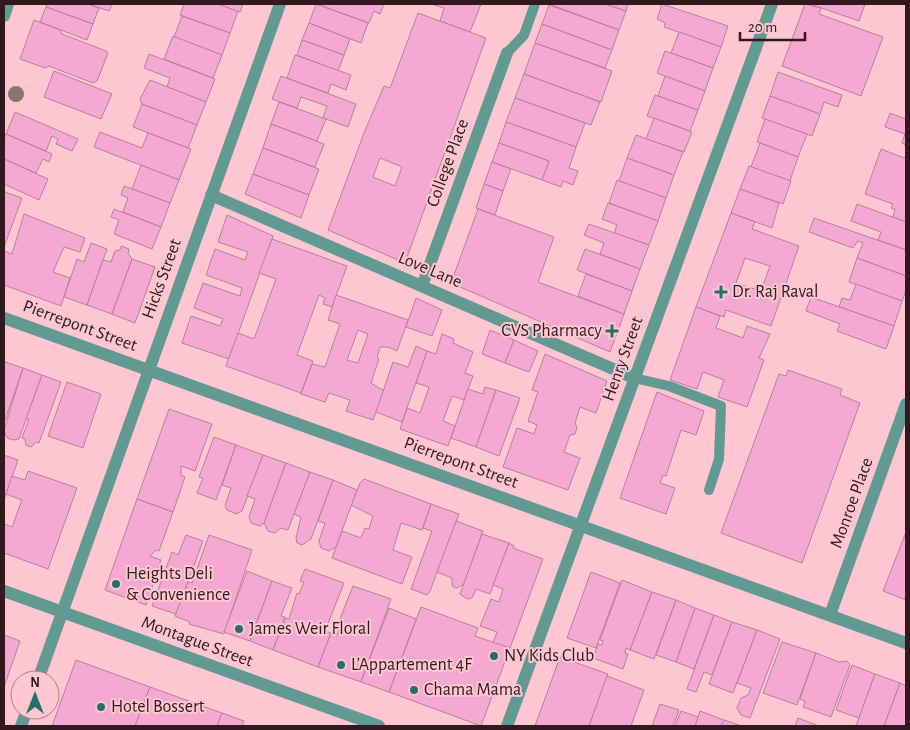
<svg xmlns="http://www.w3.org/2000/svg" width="910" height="730" viewBox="0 0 910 730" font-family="'Alegreya Sans',sans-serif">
<rect width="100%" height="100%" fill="#fdc6d0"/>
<!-- building -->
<g fill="#f5a8d1" stroke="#b9809e" fill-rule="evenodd">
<polygon points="47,4 88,4 99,8 93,24 46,7"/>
<polygon points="88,4 112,4 109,11"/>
<polygon points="184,4 218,4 238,11 230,33 180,15"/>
<polygon points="218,4 243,4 240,12"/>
<polygon points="316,4 368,23 361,43 309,23"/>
<polygon points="317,4 384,4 380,14 374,11 369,23"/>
<polygon points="431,4 481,4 470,32 440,21 444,8"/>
<polygon points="549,4 605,4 626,11 619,30"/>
<polygon points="605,4 628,4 626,11"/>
<polygon points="662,4 728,26 721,47 664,27 665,23 657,19"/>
<polygon points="805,4 821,8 819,14 883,37 861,96 782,66"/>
<polygon points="810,4 865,4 859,21"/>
<polygon points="549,5 619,30 612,50 542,24"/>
<polygon points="46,7 93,24 87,40 40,22"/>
<path d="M418,13L486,38L405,263L328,230L364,133L384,86L390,88ZM380,158L402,167L395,186L373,177Z"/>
<polygon points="182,16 230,33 222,55 174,37"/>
<polygon points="34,20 60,30 62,34 106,51 108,53 97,81 93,83 49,66 45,68 20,59"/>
<polygon points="309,23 350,39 344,55 302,40"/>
<polygon points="542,24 612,50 605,68 535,43"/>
<polygon points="679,32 721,47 713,68 671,53"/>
<polygon points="173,36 222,55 213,78 164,59"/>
<polygon points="302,40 344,55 338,71 297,55"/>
<polygon points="535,43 612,71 601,102 524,74"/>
<polygon points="665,51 713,68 705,91 657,73"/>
<polygon points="149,54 215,79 206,102 167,87 170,78 144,68"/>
<polygon points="295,55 351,75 346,90 331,84 328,93 287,78"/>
<polygon points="54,71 112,94 101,119 44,97"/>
<polygon points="778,72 842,95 838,107 824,102 820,114 770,96"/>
<polygon points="524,74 600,102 591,125 515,98"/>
<polygon points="281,76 356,104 348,127 323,118 327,106 301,97 297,108 272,99"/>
<polygon points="665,76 705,91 698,110 658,96"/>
<polygon points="150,80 206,102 197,125 142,104 140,99"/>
<polygon points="655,95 698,110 690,131 647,116"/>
<polygon points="770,96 820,114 812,136 762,118"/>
<polygon points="515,98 585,123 576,147 506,122"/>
<polygon points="279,102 326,119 317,141 271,124"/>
<polygon points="142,104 197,125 188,148 133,127"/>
<polygon points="15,112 78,139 72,151 56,144 58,139 52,136 46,151 6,134"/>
<polygon points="890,113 906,119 906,145 902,143 905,134 885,127"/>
<polygon points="654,118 692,132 684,152 646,139"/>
<polygon points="765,119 807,134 798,157 757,142"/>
<polygon points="506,122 576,147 569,168 578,171 573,185 563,181 561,187 542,180 549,161 499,143"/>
<polygon points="271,124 324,144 315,167 263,148"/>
<polygon points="100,132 142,148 148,133 191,149 179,180 94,147"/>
<polygon points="6,134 52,154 49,162 43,159 36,173 4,159 4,139"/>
<polygon points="636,135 683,152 674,175 627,158"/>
<polygon points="499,143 549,161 542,180 492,162"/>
<polygon points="760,143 798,157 790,181 751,167"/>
<polygon points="263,148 319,169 309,195 253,174"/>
<polygon points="881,149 904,158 906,156 906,222 893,217 895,209 891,208 893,204 865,194"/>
<polygon points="627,158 674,175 666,198 619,181"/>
<polygon points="4,159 48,179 39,200 4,184"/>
<polygon points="492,162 511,169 503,191 484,184"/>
<polygon points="141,165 179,180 170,203 132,189"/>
<polygon points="749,166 791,181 783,204 740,189"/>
<polygon points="253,174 309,195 301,218 245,194"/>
<polygon points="617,180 666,198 658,221 609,203"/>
<polygon points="484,184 503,191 495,215 476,208"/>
<polygon points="124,186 170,203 161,227 123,212 128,198 121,195"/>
<polygon points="740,189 779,203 772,228 731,213"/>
<polygon points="5,192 22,198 4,247 4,194"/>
<polygon points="608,203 658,221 649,245 614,233 617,225 602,219"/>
<polygon points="857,204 906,222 906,250 878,240 881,232 851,221"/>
<polygon points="114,209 161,227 152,249 114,234 119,220 111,217"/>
<polygon points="478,209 554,237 538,282 624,314 610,352 451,283"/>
<path d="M731,213L755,222L752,229L799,246L771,326L726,310L724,317L696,307ZM745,258L770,266L761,291L736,283Z"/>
<polygon points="24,214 85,238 80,252 64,247 53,272 70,278 61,306 4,285 4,251 12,254"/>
<polygon points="227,215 273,236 229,359 182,343 191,316 220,326 223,319 194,308 203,283 240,296 242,288 206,275 215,249 245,260 248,252 218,242"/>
<polygon points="814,218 906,250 906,276 857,258 863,243 858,241 853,248 809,232"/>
<polygon points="589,224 649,245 640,269 600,254 604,243 584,235"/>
<polygon points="272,239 347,266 332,307 323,304 325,298 319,295 297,355 313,361 301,393 226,366 238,333 254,339 276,279 259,273"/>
<polygon points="91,243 107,249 87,305 64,297 77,259 84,262"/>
<polygon points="121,246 129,249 128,253 132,259 112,314 87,305 103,260 111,262 115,251 120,250"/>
<polygon points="585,249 640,269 632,291 577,270"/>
<polygon points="857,258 906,276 906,291 902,301 849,282"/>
<polygon points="132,259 155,267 135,323 112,314"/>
<polygon points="586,274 632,291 624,314 578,296"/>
<polygon points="856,284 902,301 894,326 839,307 842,298 850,300"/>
<path d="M336,295L408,320L397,351L388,347H380L377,358L379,359L371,383L384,391L373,420L346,411L350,400L329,393L325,402L301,394L312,364L325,367L340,324L328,320ZM358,330L368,334L358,363L347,360Z"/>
<polygon points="811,297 894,326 886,349 837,331 840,324 806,311"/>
<polygon points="416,298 442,310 432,336 406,327"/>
<polygon points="696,307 720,316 716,328 743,338 747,326 770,334 759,358 764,360 747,407 718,397 724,380 703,372 697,389 670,380"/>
<polygon points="490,330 514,340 505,363 482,354"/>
<polygon points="442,334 454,339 453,343 473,352 465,373 473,376 464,400 452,396 443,421 455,426 448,446 400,429 407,408 420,413 429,387 416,383 427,351 436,354"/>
<polygon points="514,340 538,351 529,372 505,363"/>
<polygon points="416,346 427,351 402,422 376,412 393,362 408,367"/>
<polygon points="545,354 607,381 596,413 580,407 575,423 577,427 575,434 570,435 564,452 580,458 568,490 503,467 517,428 534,434 537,425 528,421 538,392 532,390"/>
<polygon points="5,362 23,368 4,423 4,365"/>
<polygon points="23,368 42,375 19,439 13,440 7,438 4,430"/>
<polygon points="788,370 842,389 840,395 860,403 802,563 721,533 779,374 786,376"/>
<polygon points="42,375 61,382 39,443 36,442 31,447 26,445 25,439 22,438 29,419 26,419"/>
<polygon points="67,382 101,394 83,448 48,436"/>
<polygon points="485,387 496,390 476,447 451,438 468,389 483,394"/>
<polygon points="496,390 520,398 499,456 476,447"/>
<polygon points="657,392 704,411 696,435 681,430 666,476 663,475 660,483 675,488 666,514 620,498"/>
<polygon points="169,409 212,424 195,471 181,466 181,475 185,477 173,512 137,499"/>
<polygon points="214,437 236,445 216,500 197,493 203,478 199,477"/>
<polygon points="236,445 263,455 242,511 237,514 227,510 225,506 231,488 222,485"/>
<polygon points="4,455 18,460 4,500"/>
<polygon points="263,455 286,463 264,523 260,526 251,523 249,517 255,499 247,496"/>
<polygon points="286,463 310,472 288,530 281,528 275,533 268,531 264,523"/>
<polygon points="28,471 77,488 48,569 4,553 4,524 12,527 22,500 6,494 12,476 25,480"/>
<polygon points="310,472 333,480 311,539 302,545 297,543 296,538 301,517 294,514"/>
<polygon points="364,479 431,504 422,530 401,523 393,550 412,557 402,584 332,558 342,531 361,538 365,528 369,529 373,516 351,505 360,483"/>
<polygon points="333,480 357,490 336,547 329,551 321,548 319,541 325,523 318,521"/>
<polygon points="137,499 173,512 159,551 156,550 150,556 161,560 146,605 105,590"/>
<polygon points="431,504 459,514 430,591 427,595 411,589 432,531 423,528"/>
<polygon points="456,521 483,531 464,584 457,588 452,586 452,578 437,572"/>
<polygon points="906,532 906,600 883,591"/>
<polygon points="482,534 509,543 490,594 476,589 472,598 467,599 460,594"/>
<polygon points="186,535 203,541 176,614 152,606 172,552 178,555"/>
<polygon points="209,535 252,550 224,634 189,624 190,622 175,616 188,582 192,583"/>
<polygon points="509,543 514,546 513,548 543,559 510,648 493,643 497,632 480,626 491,599 499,602 503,589 493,585"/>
<polygon points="305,569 344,583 325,631 331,633 318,667 273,650 285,618 289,619 297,593 299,594 304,582 300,581"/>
<polygon points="247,571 272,581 250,641 224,632"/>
<polygon points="591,572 620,583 596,648 567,638"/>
<polygon points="622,580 652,592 630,650 626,648 625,653 628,654 623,669 593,658 598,644 602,645 603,641 600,640"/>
<polygon points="272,581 292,588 281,616 285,617 273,650 250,641"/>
<polygon points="353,586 391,599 361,682 318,667 331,633 337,635 341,625 338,624"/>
<polygon points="652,592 676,600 654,659 630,650"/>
<polygon points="676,600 695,608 676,662 656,655"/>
<polygon points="421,607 478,628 475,636 510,648 481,726 389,692"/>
<polygon points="389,608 416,619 389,692 361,682"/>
<polygon points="695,608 714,615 694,669 676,662"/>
<polygon points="714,615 732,622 712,675 704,672 696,692 687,689"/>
<polygon points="732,622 757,630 733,693 709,684"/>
<polygon points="757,630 780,639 750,718 741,715 737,708 741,698 748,695 751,688 737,683"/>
<polygon points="4,635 20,641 4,687"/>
<polygon points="782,642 816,653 797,705 763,693"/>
<polygon points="816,653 839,662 847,661 850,665 831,717 803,707 805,701 800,699"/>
<polygon points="560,657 608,674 589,726 535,726"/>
<polygon points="76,660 150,687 135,726 52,726"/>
<polygon points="852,665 875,674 859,718 836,710"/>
<polygon points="875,674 900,683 884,726 856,726"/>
<polygon points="607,676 644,690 631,726 589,726"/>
<polygon points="900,683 906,686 906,726 884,726"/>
<polygon points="150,687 222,713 217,726 135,726"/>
<polygon points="660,704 679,710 673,726 652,726"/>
<polygon points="681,711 698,717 695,726 675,726"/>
<polygon points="700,711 724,720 721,726 695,726"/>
<polygon points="222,713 244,721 242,726 217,726"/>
<polygon points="798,718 819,726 795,726"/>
<polygon points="724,720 742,726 721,726"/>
</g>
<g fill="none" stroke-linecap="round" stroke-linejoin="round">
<!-- service -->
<g stroke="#629992" stroke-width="10">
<polyline points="507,53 524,35 535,4"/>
<polyline points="634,378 669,386 721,406 719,459 709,490"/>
</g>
<!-- minor -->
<g stroke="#629992" stroke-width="12">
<polyline points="4,16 8,4"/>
<polyline points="211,195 634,378"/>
<polyline points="422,286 507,53"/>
<polyline points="4,318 906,643"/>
<polyline points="4,591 379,726"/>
<polyline points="830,615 906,404"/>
<polyline points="38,680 280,4"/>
<polyline points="21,726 27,710"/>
<polyline points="507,726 772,4"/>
</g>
</g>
<!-- trees -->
<circle fill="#897867" cx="16" cy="94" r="8"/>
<!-- markers -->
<g fill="#266f69" stroke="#fdc6d0" stroke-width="2">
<path d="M718.5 284.5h5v5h5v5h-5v5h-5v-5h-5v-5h5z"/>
<path d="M609.5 323.5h5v5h5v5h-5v5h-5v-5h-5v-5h5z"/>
<circle cx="116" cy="584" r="5"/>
<circle cx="239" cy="629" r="5"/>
<circle cx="494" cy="656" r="5"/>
<circle cx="341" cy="665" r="5"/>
<circle cx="414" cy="690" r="5"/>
<circle cx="101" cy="707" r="5"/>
</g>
<g text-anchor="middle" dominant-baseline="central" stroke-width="4" stroke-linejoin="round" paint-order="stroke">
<!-- street labels -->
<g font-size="18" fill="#32191f" stroke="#fdc6d0">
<text transform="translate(448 163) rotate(-70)">College Place</text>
<text transform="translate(430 270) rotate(23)">Love Lane</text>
<text transform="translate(162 279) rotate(-70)">Hicks Street</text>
<text transform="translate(80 326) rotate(20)">Pierrepont Street</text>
<text transform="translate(623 359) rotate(-70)">Henry Street</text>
<text transform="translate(461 463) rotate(20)">Pierrepont Street</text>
<text transform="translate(852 503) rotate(-70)">Monroe Place</text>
<text transform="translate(197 642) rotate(20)">Montague Street</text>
</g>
<!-- poi labels -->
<g font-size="18" fill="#32191f" stroke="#fdc6d0" text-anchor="start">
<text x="732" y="292">Dr. Raj Raval</text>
<text x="602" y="331" text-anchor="end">CVS Pharmacy</text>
<text x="126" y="574">Heights Deli<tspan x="126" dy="21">&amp; Convenience</tspan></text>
<text x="249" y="629">James Weir Floral</text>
<text x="504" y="656">NY Kids Club</text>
<text x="351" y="665">L’Appartement 4F</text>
<text x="424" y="690">Chama Mama</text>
<text x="111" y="707">Hotel Bossert</text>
</g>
</g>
<!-- border -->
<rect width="910" height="730" fill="none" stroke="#32191f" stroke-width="10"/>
<!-- north arrow -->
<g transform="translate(35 695)"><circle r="24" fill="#fdc6d0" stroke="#ac8189"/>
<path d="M0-4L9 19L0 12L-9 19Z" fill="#266f69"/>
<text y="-8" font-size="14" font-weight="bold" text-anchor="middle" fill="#32191f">N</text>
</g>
<!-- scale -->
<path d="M740 32v8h65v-8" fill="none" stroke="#32191f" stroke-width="2.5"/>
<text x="748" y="32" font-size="15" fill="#32191f" stroke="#fdc6d0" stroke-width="4" paint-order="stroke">20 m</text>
</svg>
